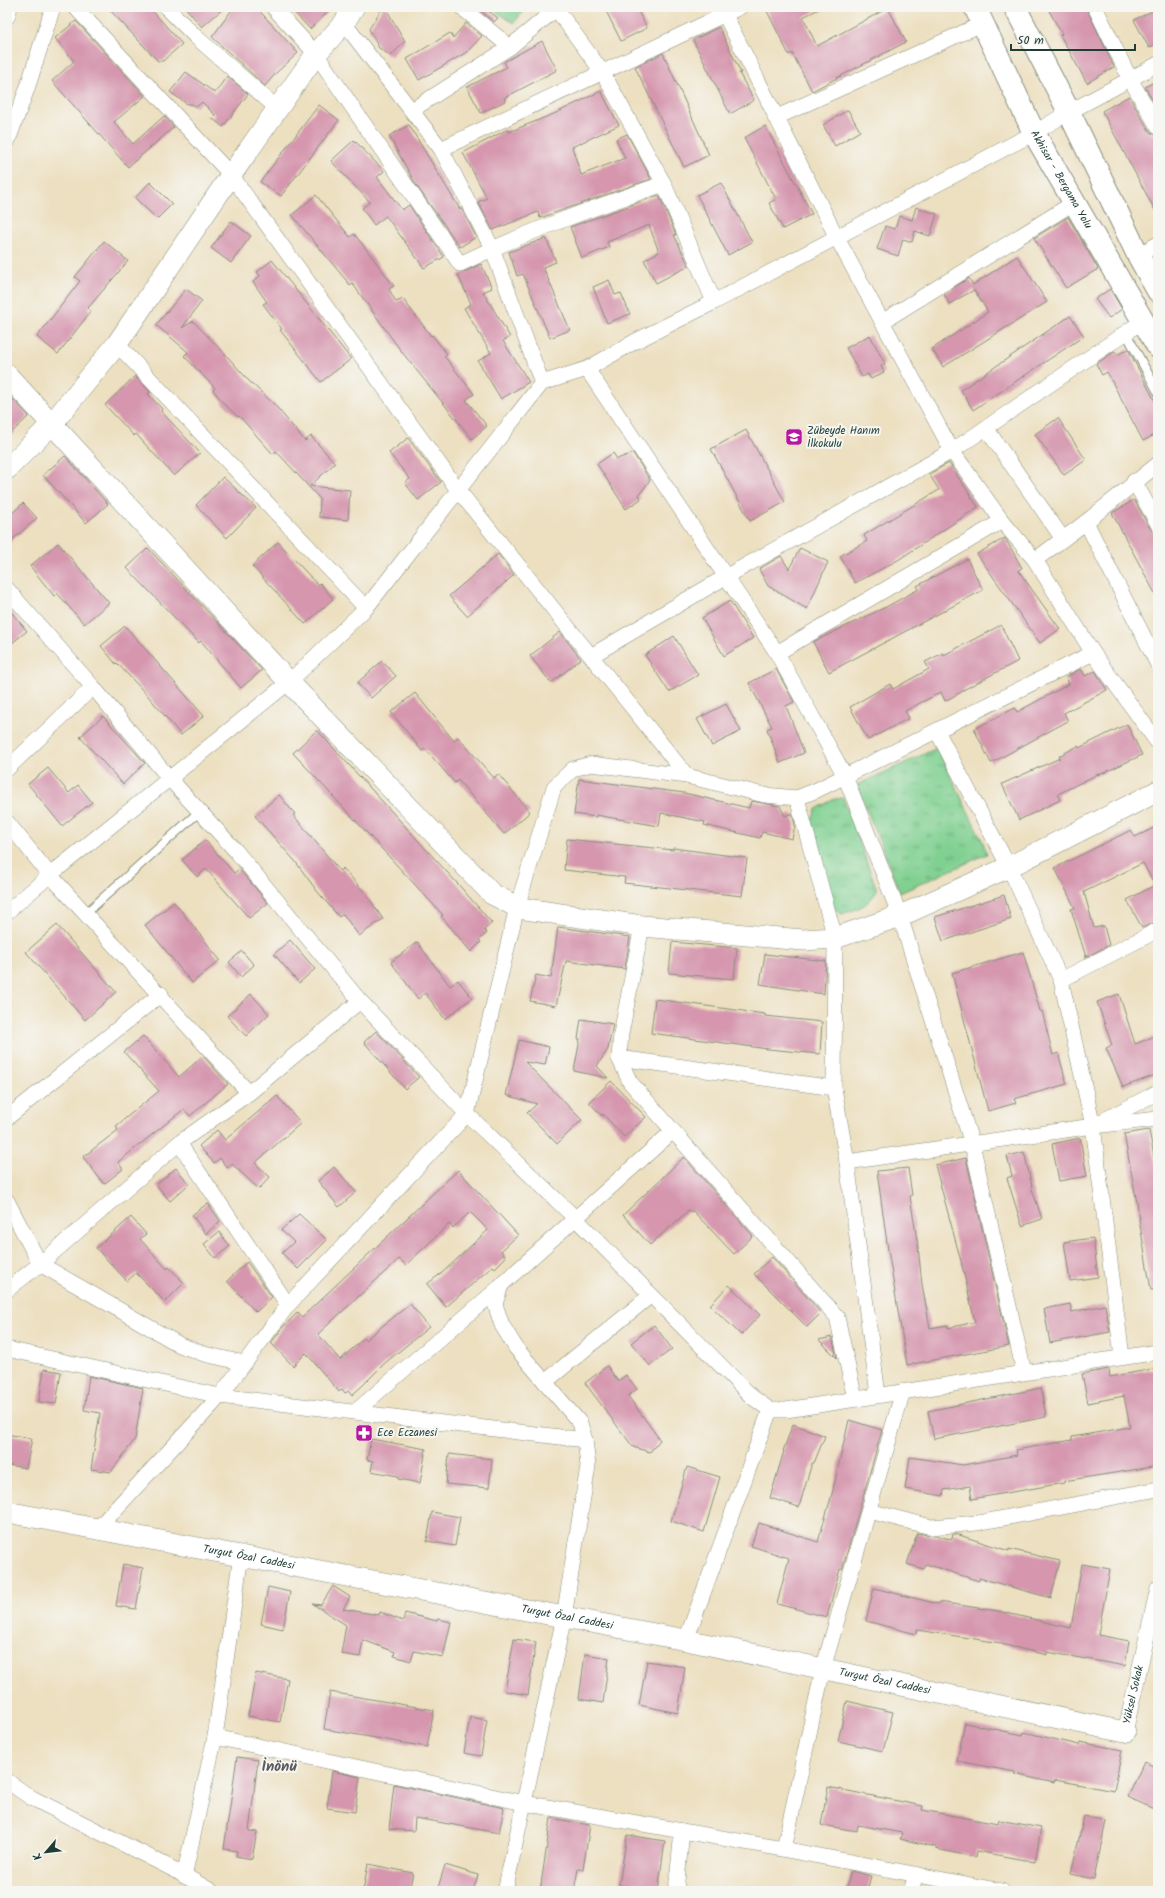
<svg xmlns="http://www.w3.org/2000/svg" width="1165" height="1898" viewBox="0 0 1165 1898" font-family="Kalam,sans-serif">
<defs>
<pattern id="park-tufts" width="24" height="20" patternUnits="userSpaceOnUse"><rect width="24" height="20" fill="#80d091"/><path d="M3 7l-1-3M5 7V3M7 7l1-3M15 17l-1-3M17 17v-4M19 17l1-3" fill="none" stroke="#68aa77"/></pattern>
</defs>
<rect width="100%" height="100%" fill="#f6f6f2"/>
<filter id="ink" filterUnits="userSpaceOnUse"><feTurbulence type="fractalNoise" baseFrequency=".025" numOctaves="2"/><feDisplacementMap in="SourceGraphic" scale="8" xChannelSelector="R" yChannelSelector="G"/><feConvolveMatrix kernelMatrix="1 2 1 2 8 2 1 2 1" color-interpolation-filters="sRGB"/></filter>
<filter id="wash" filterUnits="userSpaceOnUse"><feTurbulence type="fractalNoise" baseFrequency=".012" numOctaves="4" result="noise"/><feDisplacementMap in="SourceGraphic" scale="16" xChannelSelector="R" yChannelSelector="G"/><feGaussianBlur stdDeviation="0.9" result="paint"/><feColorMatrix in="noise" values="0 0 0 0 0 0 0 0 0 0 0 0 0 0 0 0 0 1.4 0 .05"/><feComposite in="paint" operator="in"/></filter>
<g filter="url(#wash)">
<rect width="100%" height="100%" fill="#ede0c1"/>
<!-- park -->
<g fill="url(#park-tufts)" stroke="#508662">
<polygon points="489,7 527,7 514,23"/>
<polygon points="937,748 983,842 987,854 900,893 857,785"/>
<path d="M843,798L877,890C870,905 857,910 841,914L831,905L808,830L816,809L834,799Z"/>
</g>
<g id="blocks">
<!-- building -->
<g fill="#d596ae">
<polygon points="107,7 149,7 182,44 163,61 158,61"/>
<polygon points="185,7 225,7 202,27"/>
<polygon points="234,7 256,7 298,53 277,72 265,86 212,37"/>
<polygon points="289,7 333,7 310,29"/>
<polygon points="383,7 385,7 405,41 391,56 379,48 369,29"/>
<polygon points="479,7 483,7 498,18 494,22 478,9"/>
<polygon points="604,7 636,7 647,28 621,41"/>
<polygon points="765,7 823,7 803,17 817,46 888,8 906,42 812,91 792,53 789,55"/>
<polygon points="1047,7 1086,7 1114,67 1087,83 1060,35 1062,34"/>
<polygon points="1158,8 1158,43 1149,48 1134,20"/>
<polygon points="76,21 145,96 114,122 133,144 164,116 174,127 128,167 52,81 74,61 55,38"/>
<polygon points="466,23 482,36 467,52 419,80 407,59 450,33 453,38"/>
<polygon points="719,27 741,73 739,73 754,100 730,114 693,40"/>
<polygon points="542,41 557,70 504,98 505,101 481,113 467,87 507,67 504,62"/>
<polygon points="663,53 709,155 684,167 635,67"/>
<polygon points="186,72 215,93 227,76 248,94 223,127 212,118 215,115 202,102 196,107 192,104 187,104 170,92"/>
<polygon points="1158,80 1158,109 1145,87"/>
<polygon points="601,91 619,125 572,147 581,175 625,158 616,139 627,134 651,179 540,218 538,212 493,230 478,202 487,198 463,153 508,129 509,132 556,113"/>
<polygon points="1129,96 1150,132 1158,136 1158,216 1102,111"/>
<polygon points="319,105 339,120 281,196 260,182"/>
<polygon points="848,110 860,131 835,146 823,125"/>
<polygon points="409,125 453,198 460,209 462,209 476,237 460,247 416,185 389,136"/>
<polygon points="765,126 812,214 783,229 769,203 776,199 744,138"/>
<polygon points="354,140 384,171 377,177 402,210 409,205 444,257 424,268 386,216 374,225 362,208 370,202 331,161"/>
<polygon points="150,182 172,204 157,219 135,198"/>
<polygon points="721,183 752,242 728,255 697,195"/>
<polygon points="316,195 350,237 354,234 363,245 394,286 389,289 396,302 403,299 431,336 432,335 447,354 444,356 474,394 466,400 487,426 472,439 401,351 352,283 350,285 292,215"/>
<polygon points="659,195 676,235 674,235 689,266 656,283 644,260 659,252 649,225 607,242 609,247 582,258 570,227"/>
<polygon points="916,207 937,214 930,236 915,231 912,242 903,239 898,256 877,249 885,226 895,229 899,216 912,220"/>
<polygon points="1068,217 1098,269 1066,288 1034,238"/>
<polygon points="231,221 251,236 231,263 211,248"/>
<polygon points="546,238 556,262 543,267 570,330 550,338 523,274 517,276 509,252"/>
<polygon points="104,241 128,261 88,308 91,311 58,354 37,337 80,281 75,277"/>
<polygon points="1017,256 1047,302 943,367 932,349 988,312 974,290 949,304 944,294 969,278 973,285"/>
<polygon points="272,260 351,359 321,382 280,330 282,329 263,304 267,302 253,282 260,276 257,272"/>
<polygon points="481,264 492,288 483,292 510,337 503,341 529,382 501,399 478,361 491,353 464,308 471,304 458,275"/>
<polygon points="609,280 615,295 621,293 630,314 607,323 593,287"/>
<polygon points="186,289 202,301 182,328 193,321 227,356 249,381 274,404 305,441 311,436 335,463 310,486 350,490 348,520 319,517 320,499 276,451 273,454 239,416 238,417 224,404 213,390 215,388 184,356 188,352 156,325"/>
<polygon points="1110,289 1122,309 1109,318 1095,299"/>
<polygon points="1070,316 1084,336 973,410 961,390"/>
<polygon points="870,335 885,364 881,366 884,372 871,379 868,374 862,377 846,348"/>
<polygon points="1128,349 1158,407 1158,433 1143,441 1107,372 1102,375 1096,364 1115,351 1117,355"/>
<polygon points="135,376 150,392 148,394 162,409 161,411 200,453 174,476 136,434 134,436 105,405"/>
<polygon points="7,393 29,416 7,437"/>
<polygon points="1058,418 1086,460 1064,475 1035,434"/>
<polygon points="746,430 785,502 750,521 711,449"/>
<polygon points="408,438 441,482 418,500 405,483 410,479 389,453"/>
<polygon points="613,453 617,459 633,453 650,480 639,495 641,499 626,509 597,464"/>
<polygon points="65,456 108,504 86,523 43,475"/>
<polygon points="949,463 978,507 898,560 855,583 840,556 867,541 864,535 939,490 929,474"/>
<polygon points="223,477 256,508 227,538 196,505"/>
<polygon points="1134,500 1158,542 1158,599 1112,513"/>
<polygon points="23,503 37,518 7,545 7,518"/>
<polygon points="1005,538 1022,568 1018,570 1060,629 1040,643 977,554"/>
<polygon points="278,542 318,585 320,583 333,599 305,624 252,566"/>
<polygon points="58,543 109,603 84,624 57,593 54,596 30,566"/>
<polygon points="148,548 262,670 241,688 201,641 199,643 127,568"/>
<polygon points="800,548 828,562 807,609 768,586 759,569 781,556 789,569"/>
<polygon points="498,554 514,575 467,616 449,596"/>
<polygon points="967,559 983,590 829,672 813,642 886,607 919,589 917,586 939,574"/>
<polygon points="730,601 753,638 724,656 702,618"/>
<polygon points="7,607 27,631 7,647"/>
<polygon points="1001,625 1018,661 963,690 963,691 945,701 941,692 905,711 909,718 868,740 850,707 890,684 893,689 929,669 925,662 943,653 944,655"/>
<polygon points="125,626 204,716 181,735 148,696 117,663 116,664 101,646"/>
<polygon points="560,632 581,659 551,683 530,656"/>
<polygon points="674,636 698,675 669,692 645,655"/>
<polygon points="382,661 396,676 371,698 357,683"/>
<polygon points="776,669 794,702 786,706 804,753 780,763 767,729 772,727 749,683"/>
<polygon points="1081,669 1085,676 1095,671 1107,690 1064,713 1068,721 991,763 974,729 1015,708 1017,712 1069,684 1066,677"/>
<polygon points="415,693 454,741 458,737 494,778 498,774 530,812 504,834 458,780 455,783 425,749 422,751 391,712"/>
<polygon points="726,704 741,731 712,746 697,719"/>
<polygon points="103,716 145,763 123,784 80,737"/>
<polygon points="1127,724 1142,755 1099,775 1098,774 1058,794 1060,800 1019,820 1002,784 1060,758 1059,756 1078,746 1079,748"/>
<polygon points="317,730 457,883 492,923 484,930 487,933 479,940 481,942 471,952 441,916 443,915 293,753"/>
<polygon points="48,768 69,793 78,785 92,802 62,826 28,784"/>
<polygon points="579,779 684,793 749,808 751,801 780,806 785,816 792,813 795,825 792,839 762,832 760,838 704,825 705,822 661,813 659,826 596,815 596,817 574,814"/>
<polygon points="279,795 295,814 293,815 340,871 343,868 366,894 383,919 359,936 343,914 339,917 317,891 295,861 255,816"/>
<polygon points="1158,826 1158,921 1142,928 1127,900 1155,885 1143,863 1084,892 1094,928 1104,926 1109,945 1086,957 1071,909 1075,908 1055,868 1131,830 1135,837"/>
<polygon points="567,839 673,850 673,848 747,858 742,896 624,883 625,877 564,870"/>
<polygon points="205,840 234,873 239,869 268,903 249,918 206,869 197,877 182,860"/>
<polygon points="1004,895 1011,919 943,941 935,917"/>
<polygon points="174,902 220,960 192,983 145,925"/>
<polygon points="57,925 116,992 85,1020 26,952"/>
<polygon points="558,927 630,937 625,969 566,961 556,1006 530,1001 536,975 551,978"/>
<polygon points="290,940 315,969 299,983 274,954"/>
<polygon points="417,942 450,986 458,980 472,998 445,1019 425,993 418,999 391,962"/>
<polygon points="672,942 737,948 734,979 669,973"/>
<polygon points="242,951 254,965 241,977 229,962"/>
<polygon points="1023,952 1040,1011 1042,1011 1053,1055 1058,1053 1067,1084 1014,1099 1016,1103 988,1111 952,973"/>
<polygon points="765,954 826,961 824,994 760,984"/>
<polygon points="251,994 269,1014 246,1036 227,1016"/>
<polygon points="1119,994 1135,1044 1158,1035 1158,1074 1123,1087 1106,1048 1112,1045 1097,1002"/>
<polygon points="655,999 765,1014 765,1016 822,1022 820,1054 768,1049 651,1033"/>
<polygon points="581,1019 613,1024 608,1049 597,1066 608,1078 574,1071 580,1039 578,1039"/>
<polygon points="376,1031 419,1077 405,1089 364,1042"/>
<polygon points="143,1036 179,1077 203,1056 228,1084 190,1116 184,1109 118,1162 123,1169 104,1184 83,1157 118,1130 116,1126 159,1091 124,1052"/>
<polygon points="519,1040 549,1047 545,1065 525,1062 582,1120 557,1144 527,1113 537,1104 506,1095"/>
<polygon points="611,1081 646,1117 624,1137 603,1114 602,1116 589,1102"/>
<polygon points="277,1096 301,1123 255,1163 270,1177 259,1189 232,1164 227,1168 220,1158 214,1163 199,1146 217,1130 225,1140"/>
<polygon points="1149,1130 1158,1177 1158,1289 1151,1290 1139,1219 1140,1219 1124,1134"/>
<polygon points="1080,1138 1087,1176 1059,1181 1052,1144"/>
<polygon points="1024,1152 1032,1186 1031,1186 1042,1219 1022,1226 1007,1178 1012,1176 1007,1156"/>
<polygon points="684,1157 753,1236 734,1254 693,1211 691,1212 689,1210 650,1245 623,1215"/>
<polygon points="966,1158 1009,1346 907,1365 888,1250 877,1171 908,1168 912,1195 910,1196 918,1247 922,1284 930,1328 948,1325 948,1328 975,1322 961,1261 935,1165"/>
<polygon points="334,1167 356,1192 339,1207 318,1181"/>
<polygon points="176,1168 189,1184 170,1201 156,1185"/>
<polygon points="458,1170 518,1235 501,1251 506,1257 495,1268 493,1266 446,1307 427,1284 443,1272 488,1230 470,1212 453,1228 449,1224 406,1265 399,1259 318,1334 340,1360 364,1338 365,1340 410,1304 429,1327 385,1363 362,1386 352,1395 349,1391 345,1393 342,1389 339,1392 306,1353 293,1366 271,1343 284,1326 298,1312 302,1317"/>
<polygon points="208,1203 220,1221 206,1234 192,1215"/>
<polygon points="299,1214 327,1240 298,1269 282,1253 294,1242 281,1230"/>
<polygon points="131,1217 146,1234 140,1239 167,1269 169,1267 184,1283 165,1302 136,1273 127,1281 96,1248"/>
<polygon points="219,1232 230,1246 215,1258 204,1244"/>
<polygon points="1093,1238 1098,1277 1070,1281 1064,1242"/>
<polygon points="772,1257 821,1313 807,1327 754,1274"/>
<polygon points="247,1262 272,1297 256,1312 227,1281"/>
<polygon points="729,1285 760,1315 741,1335 710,1305"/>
<polygon points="1070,1304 1072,1312 1105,1305 1110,1332 1050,1343 1044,1309"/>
<polygon points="654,1325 672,1349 650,1366 631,1343"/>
<polygon points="832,1337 837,1358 819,1340"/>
<polygon points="607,1366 618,1381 626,1375 637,1389 628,1396 660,1440 650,1452 633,1447 585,1383"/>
<polygon points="1158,1368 1158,1466 1064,1481 1064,1483 972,1499 970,1486 944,1490 943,1496 905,1489 910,1457 963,1465 1017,1455 1016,1450 1072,1440 1072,1437 1130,1427 1124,1396 1088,1403 1082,1374 1109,1369 1110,1377"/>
<polygon points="44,1369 61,1372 56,1404 39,1402"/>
<polygon points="89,1376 143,1388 135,1439 111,1472 91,1469 100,1413 84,1410"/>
<polygon points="1041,1388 1046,1417 934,1439 928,1411"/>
<polygon points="849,1420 882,1430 842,1570 840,1569 827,1617 777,1604 789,1558 751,1546 759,1523 818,1542 832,1494"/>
<polygon points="793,1424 825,1436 814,1463 812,1463 799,1507 770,1498 784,1451 783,1451"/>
<polygon points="7,1434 32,1439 26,1468 7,1465"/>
<polygon points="371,1439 426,1449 420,1483 398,1479 398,1476 371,1471 373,1461 367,1460"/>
<polygon points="449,1454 492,1459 489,1488 446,1484"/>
<polygon points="687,1467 720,1477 704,1532 671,1521"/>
<polygon points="432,1512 460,1517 455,1546 427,1541"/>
<polygon points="917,1533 952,1539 953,1534 956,1534 1009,1551 1009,1549 1060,1561 1051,1598 979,1578 979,1581 926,1564 924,1569 907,1564"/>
<polygon points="123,1564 143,1568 136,1609 116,1606"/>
<polygon points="1082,1564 1110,1569 1098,1635 1129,1641 1125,1666 1047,1652 1047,1655 1001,1644 1001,1643 917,1630 916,1634 866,1621 874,1588 938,1604 939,1602 998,1611 1071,1628"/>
<polygon points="333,1586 350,1597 343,1609 379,1615 380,1612 403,1621 405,1613 437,1621 438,1619 451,1622 443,1657 414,1651 411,1661 394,1656 395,1652 363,1640 360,1657 341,1654 346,1625 313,1604 321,1605"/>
<polygon points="268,1587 290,1592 283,1629 261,1624"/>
<polygon points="514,1639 536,1642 528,1695 505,1691"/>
<polygon points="585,1654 609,1658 603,1703 579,1699"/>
<polygon points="647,1661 685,1667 678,1713 639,1705"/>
<polygon points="256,1673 288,1679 280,1722 248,1716"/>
<polygon points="330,1692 434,1710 427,1747 324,1729"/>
<polygon points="847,1701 893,1712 883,1751 838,1741"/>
<polygon points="470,1717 487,1720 481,1756 464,1753"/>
<polygon points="965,1723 1023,1735 1024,1732 1079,1745 1080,1742 1122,1750 1114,1791 1055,1780 1054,1783 1015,1774 1015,1772 957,1761"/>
<polygon points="237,1757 258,1760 249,1831 257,1832 252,1859 236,1856 237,1851 224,1849"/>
<polygon points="1144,1762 1158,1768 1158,1811 1128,1797"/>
<polygon points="332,1771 360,1777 355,1812 327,1808"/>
<polygon points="394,1784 504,1808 499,1833 415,1818 414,1831 389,1829"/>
<polygon points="828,1787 923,1806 922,1810 998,1824 999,1820 1041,1828 1035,1862 976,1851 975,1857 936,1849 936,1847 900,1839 902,1833 858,1825 857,1831 821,1825"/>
<polygon points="1084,1816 1106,1821 1094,1879 1071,1874"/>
<polygon points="551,1818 590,1825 583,1869 578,1869 574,1891 540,1891"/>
<polygon points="627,1835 665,1841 658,1891 619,1885"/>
<polygon points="368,1864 413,1873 409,1891 363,1891"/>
<polygon points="445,1865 478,1875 473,1891 437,1891"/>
<polygon points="851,1871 871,1876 867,1891 846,1891"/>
</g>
</g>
</g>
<g filter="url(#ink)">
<use href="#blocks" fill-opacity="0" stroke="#868e7a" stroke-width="1"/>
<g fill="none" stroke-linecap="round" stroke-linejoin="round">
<defs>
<g id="lane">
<polyline points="1126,333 1158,392"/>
<polyline points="85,914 201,810"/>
</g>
<g id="street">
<polyline points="75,7 231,175 458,490 687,776"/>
<polyline points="166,7 196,37 278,109"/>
<path d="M273,7L316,54L460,264C526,232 594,207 664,184"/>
<polyline points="461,7 510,47"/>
<polyline points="555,7 603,73 664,184 714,302"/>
<polyline points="721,7 837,238 952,451 1002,521 1035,560 1093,653 1158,743"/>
<polyline points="1095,7 1130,79 1158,127"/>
<polyline points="7,17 10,7"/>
<polyline points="344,23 441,149 492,248 542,383"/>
<polyline points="412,110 510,47 556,9"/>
<polyline points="775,118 984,23"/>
<polyline points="7,143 27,89 53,7"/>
<polyline points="441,149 740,7"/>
<polyline points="1138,255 1158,244"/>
<polyline points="882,322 1075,202"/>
<polyline points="117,344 366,608"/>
<polyline points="587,369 777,653 845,776 900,916 972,1144 1024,1372"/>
<polyline points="986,428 1063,539"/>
<polyline points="1134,481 1158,524"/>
<polyline points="1086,522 1158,665"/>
<polyline points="1035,560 1086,522 1158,464"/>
<polyline points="7,589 93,687 169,778 236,851 360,1001 467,1114 575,1218 752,1397 770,1410 786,1410 1158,1352"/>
<polyline points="777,653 1002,521"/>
<polyline points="591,656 727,576 952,451 1143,321"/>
<polyline points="937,731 1009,867 1061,980 1093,1126 1158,1092"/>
<polyline points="7,769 93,687"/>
<polyline points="797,798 835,938 834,1088 847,1162 878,1395"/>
<polyline points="7,822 50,875 249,1093"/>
<polyline points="7,912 50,875 289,682 366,608 542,383 587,369 634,342 714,302 1034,133 1069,112 1158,64"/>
<polyline points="642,926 621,1034 619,1058 630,1082 837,1317 855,1399"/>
<polyline points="1061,980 1158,930"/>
<polyline points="619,1058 834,1088"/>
<polyline points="7,1118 161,994"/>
<polyline points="1093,1126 1122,1357"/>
<polyline points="179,1143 288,1305"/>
<polyline points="847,1162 1093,1126 1158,1119"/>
<polyline points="7,1201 40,1264 180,1345 204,1354 244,1363"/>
<polyline points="7,1290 40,1264 179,1143 249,1093 360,1001"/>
<polyline points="7,1349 220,1396 585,1440"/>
<polyline points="545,1382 651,1295"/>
<polyline points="355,1412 501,1286"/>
<polyline points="869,1511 931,1527 977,1523 1158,1489"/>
<polyline points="98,1528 220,1396 288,1305 467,1114 517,907 554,787 573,769 591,764 687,776 764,795 797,798 817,790 1093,653"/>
<polyline points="241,1555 215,1737 524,1803 772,1847 1002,1891"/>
<polyline points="686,1640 770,1410"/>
<path id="s1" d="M1125,1732L1158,1588"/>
<polyline points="7,1781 30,1797 175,1870 211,1891"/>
<polyline points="784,1849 823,1669 903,1391"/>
<polyline points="184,1876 215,1737"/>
<polyline points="505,1891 564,1617 588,1466 585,1440 580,1423 516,1348 502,1325 495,1304 501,1285 673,1131"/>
<polyline points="676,1891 682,1831"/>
<polyline points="911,1891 916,1874"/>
</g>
<g id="secondary">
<polyline points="7,375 289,682 492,894 519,908 642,926 803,940 835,938 900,916 1009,867 1158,791"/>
<polyline points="7,469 51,425 117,344 231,175 316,54 344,23 354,7"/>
<path id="s2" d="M7,1512L686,1640L1125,1732"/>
</g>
<g id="primary">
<path id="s3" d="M975,7L1034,133L1158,347"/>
<polyline points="1015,7 1069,112 1138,255 1158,291"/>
</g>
</defs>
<!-- lane casing -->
<use href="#lane" stroke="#868e7a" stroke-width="10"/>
<!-- street casing -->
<use href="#street" stroke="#868e7a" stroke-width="16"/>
<!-- secondary casing -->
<use href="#secondary" stroke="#868e7a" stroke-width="22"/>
<!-- primary casing -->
<use href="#primary" stroke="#868e7a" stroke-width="24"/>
<!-- lane -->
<use href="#lane" stroke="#fff" stroke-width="8"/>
<!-- street -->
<use href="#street" stroke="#fff" stroke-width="15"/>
<!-- secondary -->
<use href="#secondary" stroke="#fff" stroke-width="21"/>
<!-- primary -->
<use href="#primary" stroke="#fff" stroke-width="22"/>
</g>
</g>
<!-- icons -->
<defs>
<symbol id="school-square" viewBox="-11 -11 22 22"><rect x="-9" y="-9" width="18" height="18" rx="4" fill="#b5179e" stroke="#f6f6f2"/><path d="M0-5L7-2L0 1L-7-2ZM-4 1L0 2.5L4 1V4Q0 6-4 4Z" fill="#fff"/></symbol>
<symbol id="pharmacy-square" viewBox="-11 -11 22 22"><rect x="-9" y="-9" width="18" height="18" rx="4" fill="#b5179e" stroke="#f6f6f2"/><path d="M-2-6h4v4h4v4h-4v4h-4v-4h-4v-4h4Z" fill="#fff"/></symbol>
</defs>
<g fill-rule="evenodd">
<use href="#school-square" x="784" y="427" width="20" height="20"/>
<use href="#pharmacy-square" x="354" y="1423" width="20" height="20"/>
</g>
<g text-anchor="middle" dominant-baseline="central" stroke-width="4" stroke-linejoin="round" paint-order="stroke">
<!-- street labels -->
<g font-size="11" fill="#1f3d34" stroke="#f6f6f2">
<text stroke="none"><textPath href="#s3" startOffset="193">Akhisar - Bergama Yolu</textPath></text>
<text stroke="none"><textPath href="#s2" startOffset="246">Turgut Özal Caddesi</textPath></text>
<text stroke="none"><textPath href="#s2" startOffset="570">Turgut Özal Caddesi</textPath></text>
<text stroke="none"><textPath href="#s2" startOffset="894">Turgut Özal Caddesi</textPath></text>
<text stroke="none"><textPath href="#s1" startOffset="38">Yüksel Sokak</textPath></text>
</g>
<!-- poi labels -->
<g font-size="11" fill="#1f3d34" stroke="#f6f6f2" text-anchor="start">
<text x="807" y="431">Zübeyde Hanım<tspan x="807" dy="13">İlkokulu</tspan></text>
<text x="377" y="1433">Ece Eczanesi</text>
</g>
<!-- district labels -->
<g font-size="15" font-weight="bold" fill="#5f5c5f" stroke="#f6f6f2">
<text x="279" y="1767">İnönü</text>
</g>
</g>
<!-- margin -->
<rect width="1165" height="1898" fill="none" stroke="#f6f6f2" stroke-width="24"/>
<!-- north arrow -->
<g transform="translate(46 1852) rotate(242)" stroke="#f6f6f2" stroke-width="3" paint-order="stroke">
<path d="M0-3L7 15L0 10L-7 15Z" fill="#1f3d34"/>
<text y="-6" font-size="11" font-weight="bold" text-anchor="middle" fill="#1f3d34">K</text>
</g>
<!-- scale -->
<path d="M1011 44v6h124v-6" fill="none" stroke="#1f3d34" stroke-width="2"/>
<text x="1017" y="44" font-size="12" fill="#1f3d34" stroke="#f6f6f2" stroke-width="3" paint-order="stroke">50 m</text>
</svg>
